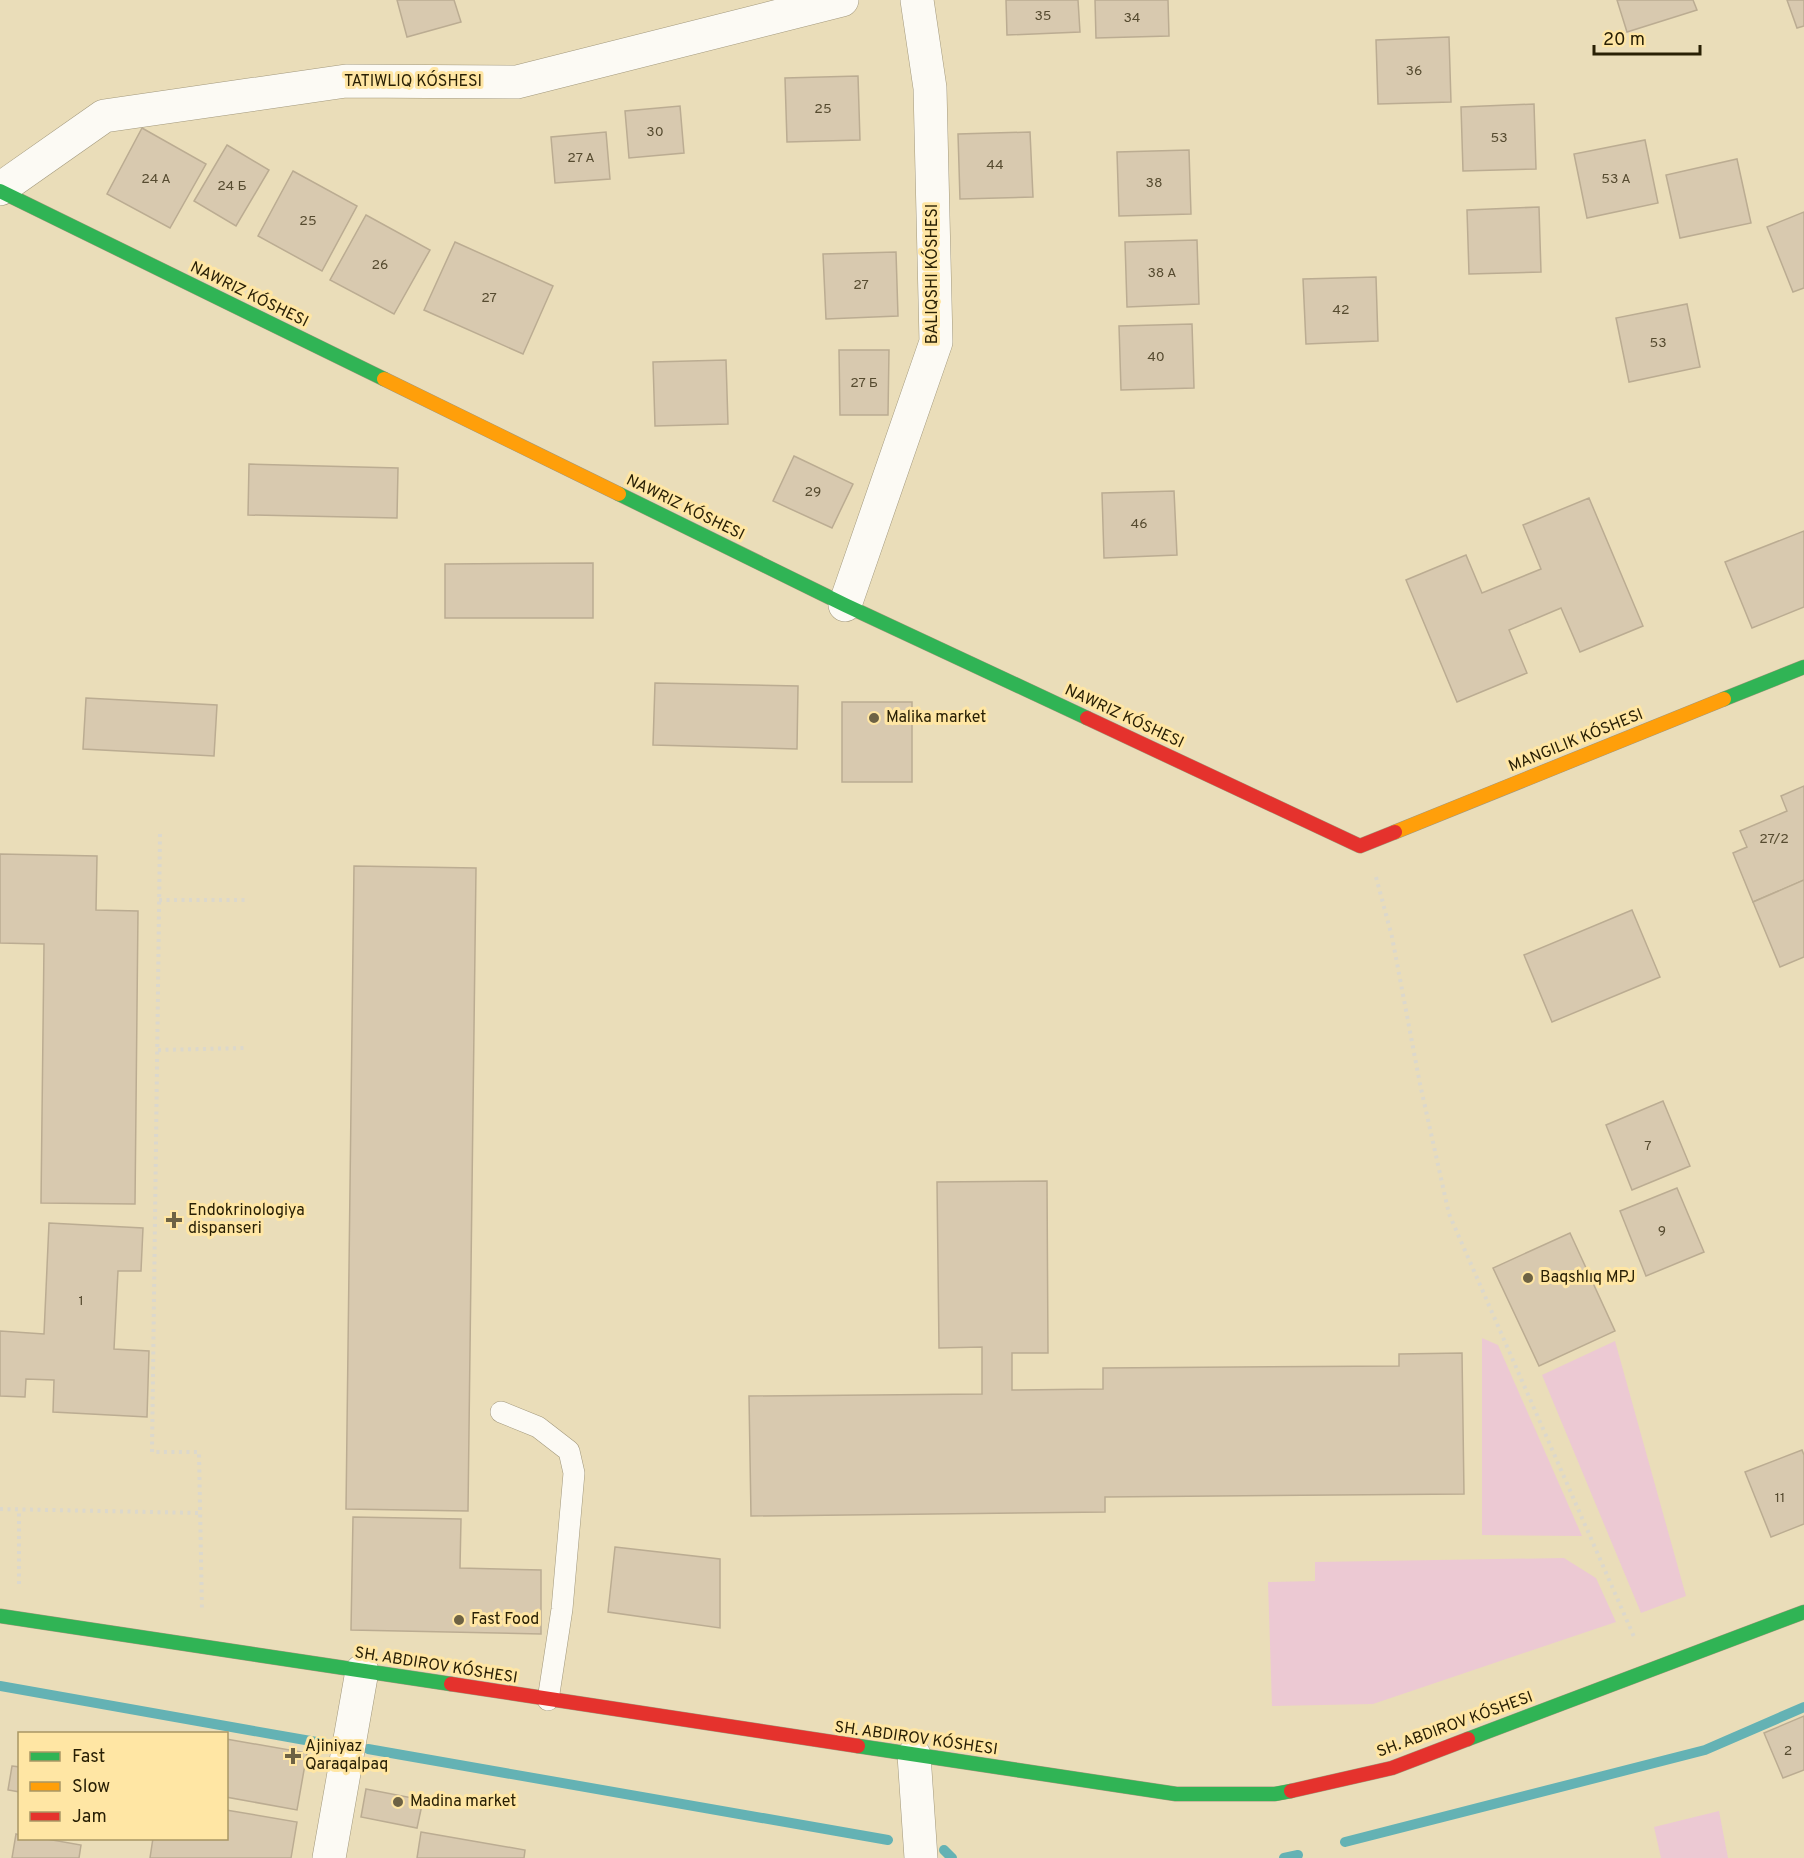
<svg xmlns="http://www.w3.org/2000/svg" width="1804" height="1858" viewBox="0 0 1804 1858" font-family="Overpass,sans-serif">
<rect width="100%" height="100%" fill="#eaddb9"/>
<!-- green -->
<g fill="#ecc9d3">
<polygon points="1482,1338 1498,1345 1582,1536 1482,1535"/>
<polygon points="1615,1341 1686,1596 1641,1613 1542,1375"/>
<polygon points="1564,1558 1596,1578 1616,1622 1373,1704 1272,1706 1268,1582 1315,1581 1315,1562"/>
<polygon points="1719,1811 1728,1858 1661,1858 1654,1827"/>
</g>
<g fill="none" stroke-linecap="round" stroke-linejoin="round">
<!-- stream -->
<g stroke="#64b2b4" stroke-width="10">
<polyline points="0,1686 322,1743"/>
<polyline points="368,1749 888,1840"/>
<polyline points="1345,1842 1705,1750 1804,1707"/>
<polyline points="944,1850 952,1858"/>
<polyline points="1284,1858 1298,1855"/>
</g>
</g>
<!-- building -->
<g fill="#d8c9af" stroke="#bbac92" stroke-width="1.5">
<polygon points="397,0 454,0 461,22 407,37"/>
<polygon points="1006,0 1078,0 1080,32 1007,35"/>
<polygon points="1095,0 1168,0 1169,36 1096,38"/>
<polygon points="1617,0 1693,0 1697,10 1627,32"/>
<polygon points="1787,0 1804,0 1804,26 1797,28"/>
<polygon points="1449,37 1451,102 1378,104 1376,40"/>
<polygon points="858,76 860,140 787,142 785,78"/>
<polygon points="1534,104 1536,169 1463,171 1461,107"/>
<polygon points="680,106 684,153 629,158 625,111"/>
<polygon points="142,128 206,164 170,228 107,194"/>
<polygon points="606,132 610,179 555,183 551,137"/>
<polygon points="1030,132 1033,197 960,199 958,134"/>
<polygon points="1645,140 1658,203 1587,218 1574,154"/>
<polygon points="227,145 269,170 236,226 194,201"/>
<polygon points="1189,150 1191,214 1119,216 1117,152"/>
<polygon points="1737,159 1751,223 1680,238 1666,175"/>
<polygon points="293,171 357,206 322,271 258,236"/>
<polygon points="1539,207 1541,272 1469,274 1467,210"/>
<polygon points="1804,212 1804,288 1793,292 1767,227"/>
<polygon points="366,215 430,250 394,314 330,280"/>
<polygon points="1197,240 1199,304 1127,307 1125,242"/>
<polygon points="455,242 553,286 523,354 424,310"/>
<polygon points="896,252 898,316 826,319 823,254"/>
<polygon points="1376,277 1378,341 1306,344 1303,279"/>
<polygon points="1687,304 1700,367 1629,382 1616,318"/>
<polygon points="1192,324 1194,388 1121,390 1119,326"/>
<polygon points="839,350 889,350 888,415 840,415"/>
<polygon points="726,360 728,424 655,426 653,362"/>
<polygon points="794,456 853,484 832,528 773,501"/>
<polygon points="249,464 398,468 397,518 248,515"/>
<polygon points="1174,491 1177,555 1104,558 1102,493"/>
<polygon points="1589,498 1643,626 1580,652 1561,608 1509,630 1527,673 1457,702 1406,580 1466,555 1482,593 1541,569 1523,525"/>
<polygon points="1804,531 1804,607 1752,628 1725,562"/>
<polygon points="593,563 593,618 445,618 445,564"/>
<polygon points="655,683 798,686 797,749 653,745"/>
<polygon points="86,698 217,705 214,756 83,749"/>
<rect x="842" y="702" width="70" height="80"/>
<polygon points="1804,786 1804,880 1753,902 1733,853 1747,847 1740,831 1787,811 1781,796"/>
<polygon points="0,854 97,856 96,910 138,911 135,1204 41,1203 44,944 0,943"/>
<polygon points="354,866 476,868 468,1511 346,1509"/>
<polygon points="1804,880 1804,957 1780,967 1753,902"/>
<polygon points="1632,910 1660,977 1552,1022 1524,955"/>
<polygon points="1663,1101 1690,1166 1632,1190 1606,1125"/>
<polygon points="1047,1181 1048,1353 1012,1353 1012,1390 1103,1389 1103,1368 1399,1366 1399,1354 1462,1353 1464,1494 1105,1497 1105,1512 751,1516 749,1396 982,1394 982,1347 939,1348 937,1182"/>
<polygon points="1677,1188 1704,1252 1646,1276 1620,1211"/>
<polygon points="49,1223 143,1228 141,1271 118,1271 114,1349 149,1351 147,1417 53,1412 54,1380 26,1379 25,1397 0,1396 0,1331 44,1334"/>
<polygon points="1570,1233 1615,1331 1539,1366 1493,1268"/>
<polygon points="1802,1450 1804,1455 1804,1524 1771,1537 1745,1472"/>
<polygon points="353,1517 461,1519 460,1568 541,1570 541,1634 351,1630"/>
<polygon points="615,1547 720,1559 720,1628 608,1612"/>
<polygon points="1804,1716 1804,1770 1783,1778 1764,1733"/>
<polygon points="226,1739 307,1753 297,1810 226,1797"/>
<polygon points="12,1766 20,1767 20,1792 8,1790"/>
<polygon points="366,1789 423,1800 417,1828 361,1817"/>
<polygon points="226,1810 297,1822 291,1858 150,1858 153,1838 226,1838"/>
<polygon points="421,1832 525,1850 524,1858 417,1858"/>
<polygon points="16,1834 20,1835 20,1838 41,1838 81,1845 79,1858 12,1858"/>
</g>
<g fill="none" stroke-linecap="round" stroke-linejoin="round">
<defs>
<polyline id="lane" points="501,1412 538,1427 569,1451 574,1473 562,1609 548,1700"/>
<g id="street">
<polyline points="0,189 104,116 346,81 517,82 842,0"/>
<polyline points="845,605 936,342 930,88 917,0"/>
<polyline points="914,1755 921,1858"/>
<polyline points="329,1858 362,1671"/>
</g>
<g id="fast">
<polyline points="0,191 384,379"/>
<polyline points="619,494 845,605 1087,718"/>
<polyline points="1724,699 1804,667"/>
<polyline points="0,1616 451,1684"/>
<polyline points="1468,1739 1804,1612"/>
<polyline points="858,1746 1176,1794 1275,1794 1291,1791"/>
</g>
<g id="slow">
<polyline points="384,379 619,494"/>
<polyline points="1395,832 1724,699"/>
</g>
<g id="jam">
<polyline points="1087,718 1360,846 1395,832"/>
<polyline points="451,1684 858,1746"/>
<polyline points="1291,1791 1392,1768 1468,1739"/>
</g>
</defs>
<!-- lane casing -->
<use href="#lane" stroke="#a2987c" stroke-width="22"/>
<!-- street casing -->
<use href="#street" stroke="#a2987c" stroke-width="34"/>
<!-- fast casing -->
<use href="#fast" stroke="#a2987c" stroke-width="15"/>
<!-- slow casing -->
<use href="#slow" stroke="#a2987c" stroke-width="15"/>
<!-- jam casing -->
<use href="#jam" stroke="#a2987c" stroke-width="15"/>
<!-- path -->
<g stroke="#dcd8cc" stroke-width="4" stroke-dasharray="3 4.5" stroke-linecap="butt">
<polyline points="160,834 152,1452 199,1452 202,1612"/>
<polyline points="1376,877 1392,937 1420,1084 1449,1214 1635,1639"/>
<polyline points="159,900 249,900"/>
<polyline points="158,1050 245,1048"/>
<polyline points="0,1509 200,1513"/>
<polyline points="19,1584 19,1509"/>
</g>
<!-- lane -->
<use href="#lane" stroke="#fcfaf4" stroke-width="21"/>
<!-- street -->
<use href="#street" stroke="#fcfaf4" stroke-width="33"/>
<!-- fast -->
<use href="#fast" stroke="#30b455" stroke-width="14"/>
<!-- slow -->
<use href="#slow" stroke="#ff9f0a" stroke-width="14"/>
<!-- jam -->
<use href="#jam" stroke="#e5322d" stroke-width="14"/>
</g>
<!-- markers -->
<g fill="#6d6244" stroke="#ffe6a4" stroke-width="2">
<circle cx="874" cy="718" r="6"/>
<path d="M171 1211h6v6h6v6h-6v6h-6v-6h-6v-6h6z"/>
<circle cx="1528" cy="1278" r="6"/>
<circle cx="459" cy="1620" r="6"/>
<path d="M290 1747h6v6h6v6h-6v6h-6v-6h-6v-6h6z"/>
<circle cx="398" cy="1802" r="6"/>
</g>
<g text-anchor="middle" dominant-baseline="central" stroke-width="6" stroke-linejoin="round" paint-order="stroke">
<!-- number labels -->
<g font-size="14" fill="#564b30">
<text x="1043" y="16">35</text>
<text x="1132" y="18">34</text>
<text x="1414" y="71">36</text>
<text x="823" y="109">25</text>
<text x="655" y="132">30</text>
<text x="1499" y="138">53</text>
<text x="581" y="158">27 А</text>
<text x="995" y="165">44</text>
<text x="156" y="179">24 А</text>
<text x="1616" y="179">53 А</text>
<text x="1154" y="183">38</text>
<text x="232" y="186">24 Б</text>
<text x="308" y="221">25</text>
<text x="380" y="265">26</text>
<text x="1162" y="273">38 А</text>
<text x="861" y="285">27</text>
<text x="489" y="298">27</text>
<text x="1341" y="310">42</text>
<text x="1658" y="343">53</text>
<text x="1156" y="357">40</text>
<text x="864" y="383">27 Б</text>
<text x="813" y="492">29</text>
<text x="1139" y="524">46</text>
<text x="1774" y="839">27/2</text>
<text x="1648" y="1146">7</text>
<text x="1662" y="1231">9</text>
<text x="81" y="1301">1</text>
<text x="1780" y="1498">11</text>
<text x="1788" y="1751">2</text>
</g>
<!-- street labels -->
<g font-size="16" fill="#292005" stroke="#ffe6a4">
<text x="413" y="82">TATIWLIQ KÓSHESI</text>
<text transform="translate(933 274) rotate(-90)">BALIQSHI KÓSHESI</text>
<text transform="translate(249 295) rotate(26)">NAWRIZ KÓSHESI</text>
<text transform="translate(685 508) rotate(26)">NAWRIZ KÓSHESI</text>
<text transform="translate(1124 717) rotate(25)">NAWRIZ KÓSHESI</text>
<text transform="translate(1576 741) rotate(-22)">MANGILIK KÓSHESI</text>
<text transform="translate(436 1666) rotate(9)">SH. ABDIROV KÓSHESI</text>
<text transform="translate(1455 1725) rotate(-20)">SH. ABDIROV KÓSHESI</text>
<text transform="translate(916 1739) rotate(8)">SH. ABDIROV KÓSHESI</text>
</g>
<!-- poi labels -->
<g font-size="16" fill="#292005" stroke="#ffe6a4" text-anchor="start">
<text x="886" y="718">Malika market</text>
<text x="188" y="1211">Endokrinologiya<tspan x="188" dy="18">dispanseri</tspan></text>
<text x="1540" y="1278">Baqshlıq MPJ</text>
<text x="471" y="1620">Fast Food</text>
<text x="305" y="1747">Ajiniyaz<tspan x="305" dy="18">Qaraqalpaq</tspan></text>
<text x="410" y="1802">Madina market</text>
</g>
</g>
<!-- legend -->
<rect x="18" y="1732" width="210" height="108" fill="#ffe6a4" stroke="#a99764" stroke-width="1.5"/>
<rect x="30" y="1752" width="30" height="9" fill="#30b455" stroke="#a99764" stroke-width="1.5"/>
<text x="72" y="1762" font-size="18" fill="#292005">Fast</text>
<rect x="30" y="1782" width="30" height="9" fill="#ff9f0a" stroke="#a99764" stroke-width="1.5"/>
<text x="72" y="1792" font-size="18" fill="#292005">Slow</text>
<rect x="30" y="1812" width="30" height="9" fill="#e5322d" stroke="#a99764" stroke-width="1.5"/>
<text x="72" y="1822" font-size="18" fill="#292005">Jam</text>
<!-- scale -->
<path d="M1594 45v9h106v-9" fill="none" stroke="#292005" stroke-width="3"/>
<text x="1603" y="45" font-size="18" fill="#292005" stroke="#ffe6a4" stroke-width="4.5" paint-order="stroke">20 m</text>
</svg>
